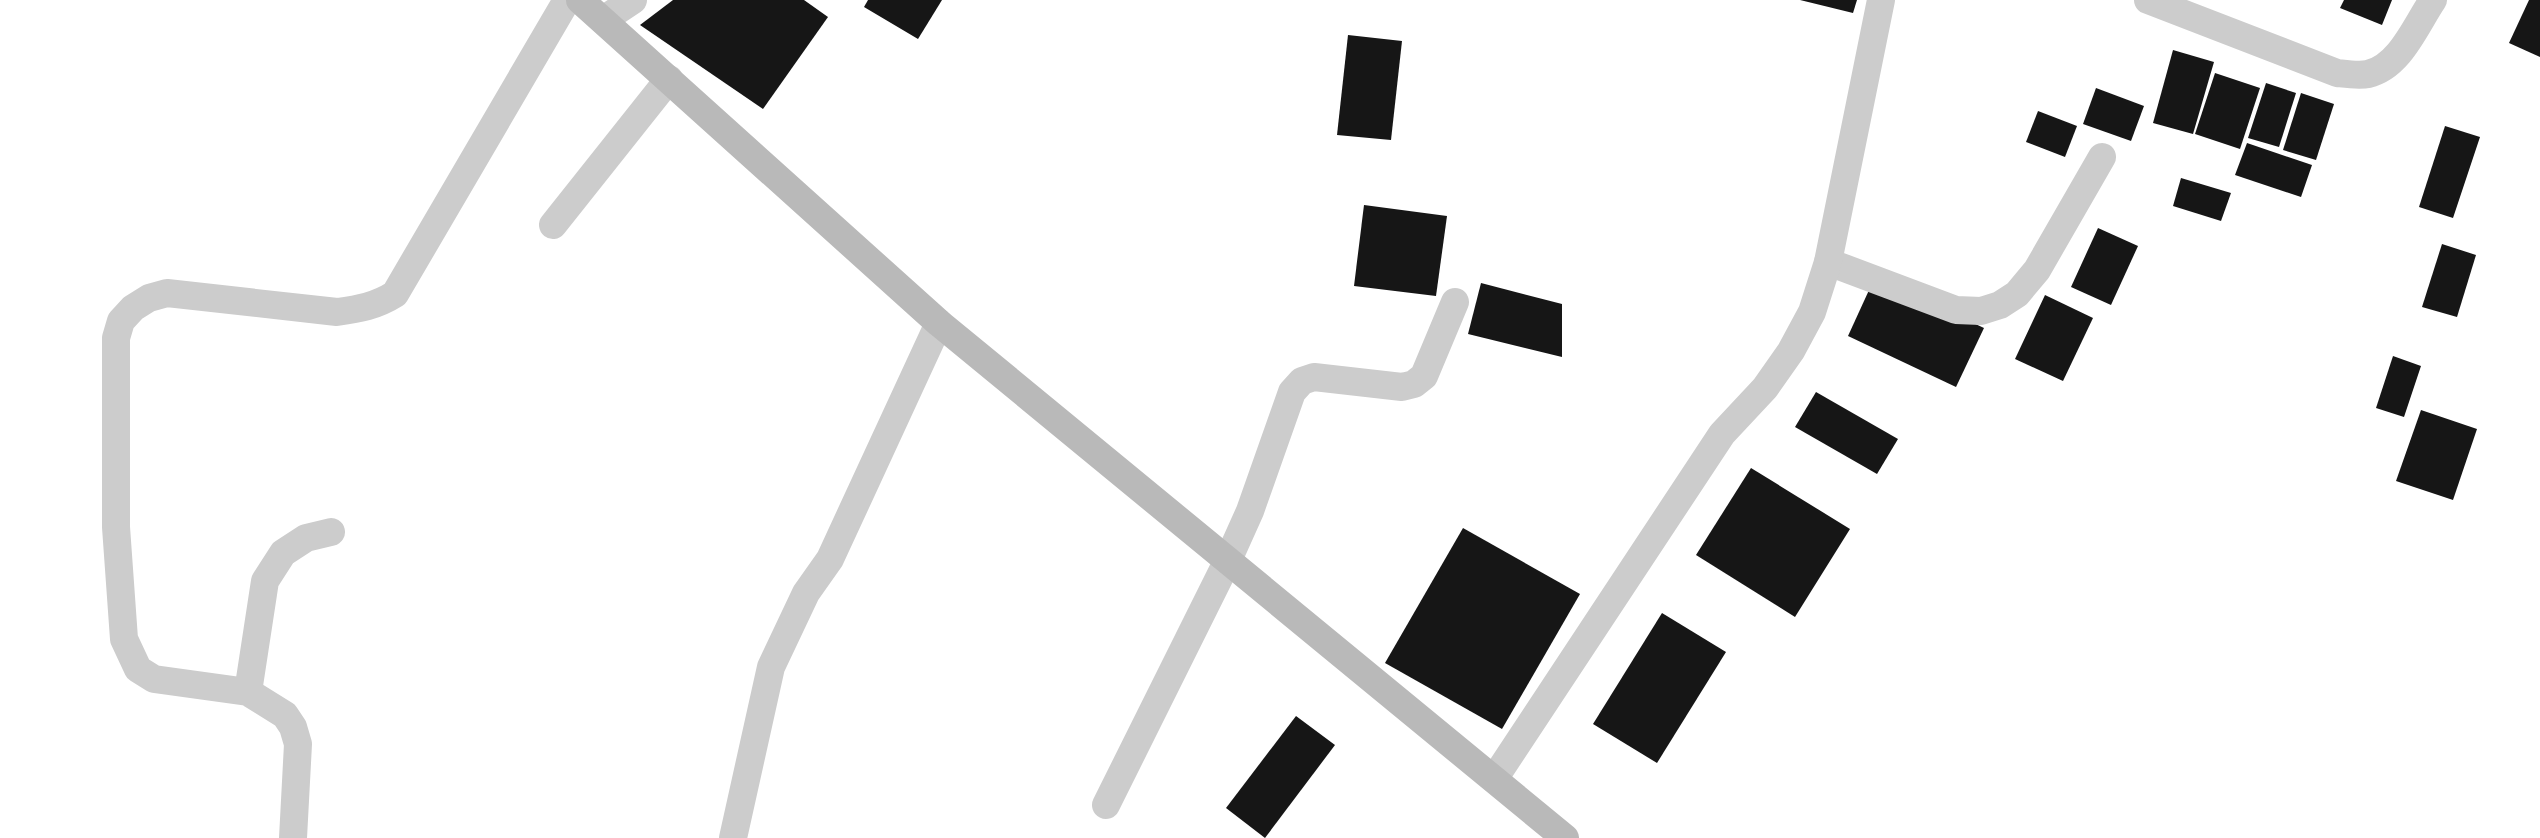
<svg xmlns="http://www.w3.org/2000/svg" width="2540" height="838" viewBox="0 0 2540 838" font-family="Overpass,sans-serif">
<rect width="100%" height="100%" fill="#fff"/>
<!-- building -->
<g fill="#161616">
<polygon points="673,0 804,0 828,17 763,109 640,25"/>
<polygon points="868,0 942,0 918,39 864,7"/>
<polygon points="1800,0 1857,0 1853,13"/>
<polygon points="2344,0 2392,0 2382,25 2340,8"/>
<polygon points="2529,0 2540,0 2540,57 2509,43"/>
<polygon points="1348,35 1402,41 1391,140 1337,135"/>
<polygon points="2173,50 2214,62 2193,134 2153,123"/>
<polygon points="2215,73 2260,88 2240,149 2195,134"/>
<polygon points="2266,83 2296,93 2279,147 2248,138"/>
<polygon points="2096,88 2144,106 2131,141 2083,124"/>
<polygon points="2301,93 2334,104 2316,160 2283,150"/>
<polygon points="2038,111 2077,126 2065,157 2026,142"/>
<polygon points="2445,126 2480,137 2453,218 2419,207"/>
<polygon points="2247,143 2312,165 2301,197 2235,175"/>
<polygon points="2181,178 2231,193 2221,221 2173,206"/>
<polygon points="1364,205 1447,216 1436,296 1354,286"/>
<polygon points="2098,228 2138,246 2111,305 2071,287"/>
<polygon points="2442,244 2476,255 2457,317 2422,307"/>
<polygon points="1875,277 1984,328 1956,387 1848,336"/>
<polygon points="1481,283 1562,304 1562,357 1468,334"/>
<polygon points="2045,295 2093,318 2063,381 2015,359"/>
<polygon points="2393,356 2421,366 2404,417 2376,408"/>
<polygon points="1816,392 1898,439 1877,474 1795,427"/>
<polygon points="2421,410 2477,429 2453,500 2396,481"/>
<polygon points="1751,468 1850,529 1795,617 1696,555"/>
<polygon points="1463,528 1580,594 1502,729 1385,663"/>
<polygon points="1662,613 1726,652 1657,763 1593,724"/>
<polygon points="1296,716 1335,745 1265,838 1226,808"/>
</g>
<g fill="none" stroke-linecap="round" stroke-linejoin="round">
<!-- street -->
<g stroke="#ccc" stroke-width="28">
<path d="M2148,0L2337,73C2346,74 2359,76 2368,74C2400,67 2416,25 2433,0"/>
<polyline points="603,20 633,0"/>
<polyline points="553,225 669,79"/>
<polyline points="1828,262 1956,310 1981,311 2000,305 2017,294 2037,270 2102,157"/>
<polyline points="248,692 265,581 283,553 306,538 331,532"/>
<polyline points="1494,779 1722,434 1765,388 1791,351 1812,312 1828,262 1881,0"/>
<polyline points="1106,805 1228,560 1250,511 1292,392 1302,381 1314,377 1402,387 1414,384 1424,376 1455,302"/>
<path d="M293,838L298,744L293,727L285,715L248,692L154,679L138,669L124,639L116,527V338L121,321L133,308L149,298L167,293L337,312C359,309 376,306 395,294L567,0"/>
<polyline points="733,838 771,667 806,593 830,559 939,323"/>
</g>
<!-- secondary -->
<polyline stroke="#b9b9b9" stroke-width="28" points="580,0 939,323 1565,838"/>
</g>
</svg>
